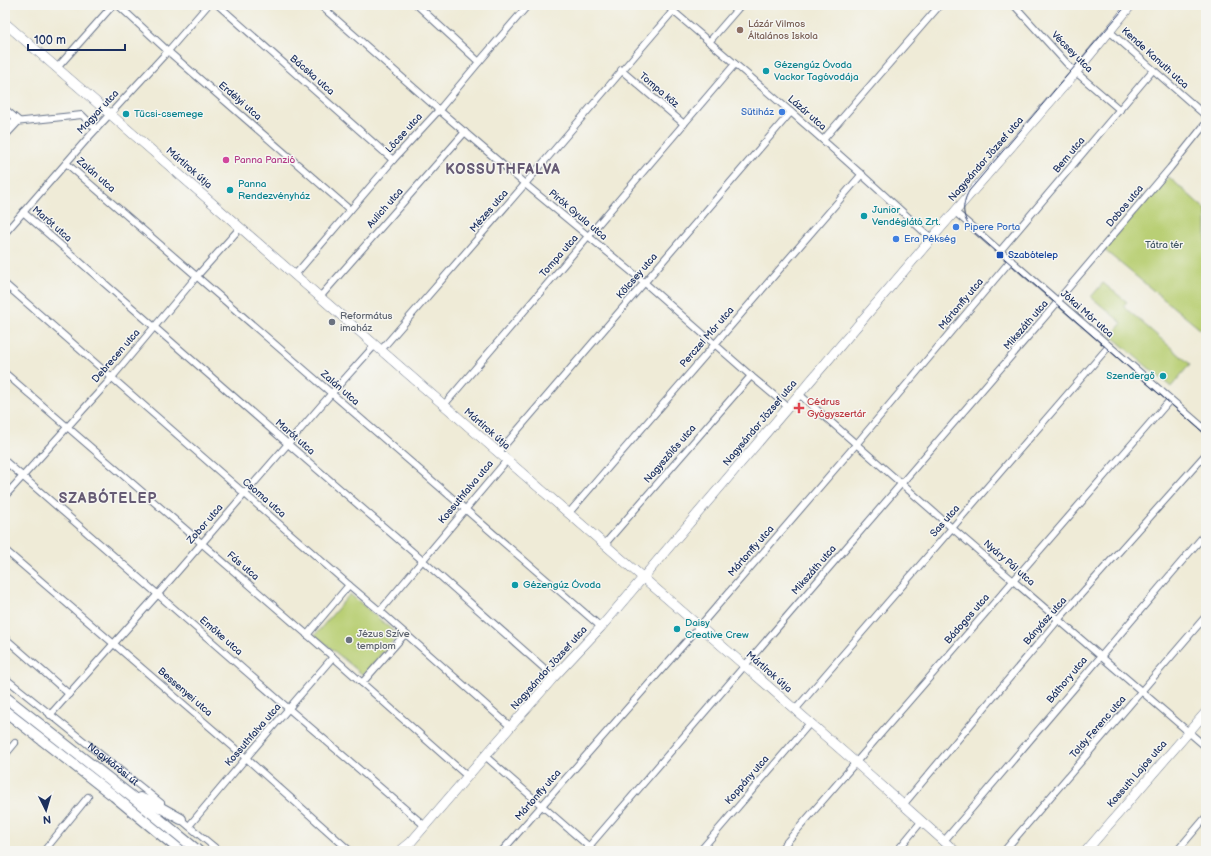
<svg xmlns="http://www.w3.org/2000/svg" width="1211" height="856" viewBox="0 0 1211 856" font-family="'Balsamiq Sans',sans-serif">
<rect width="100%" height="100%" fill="#f6f6f2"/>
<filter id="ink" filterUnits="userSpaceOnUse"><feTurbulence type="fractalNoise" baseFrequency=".025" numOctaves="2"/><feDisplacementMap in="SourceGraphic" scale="8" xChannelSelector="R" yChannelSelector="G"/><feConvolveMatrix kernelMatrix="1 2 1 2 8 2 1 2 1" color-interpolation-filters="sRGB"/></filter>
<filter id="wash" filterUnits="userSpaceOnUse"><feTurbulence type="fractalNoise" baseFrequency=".012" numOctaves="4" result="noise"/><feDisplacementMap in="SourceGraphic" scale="16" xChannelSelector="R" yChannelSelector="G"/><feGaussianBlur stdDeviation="0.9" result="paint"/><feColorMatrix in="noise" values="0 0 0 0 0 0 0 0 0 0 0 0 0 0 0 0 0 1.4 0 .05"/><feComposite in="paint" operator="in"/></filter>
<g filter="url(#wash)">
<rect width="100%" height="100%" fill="#efebd7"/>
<!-- green -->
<g fill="#b9cf74" stroke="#6a7f69">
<polygon points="1169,177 1206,210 1206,334 1103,249"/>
<polygon points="1103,283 1127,302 1123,306 1190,364 1171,387 1111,336 1122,323 1091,297"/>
<polygon points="350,594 398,635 363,675 315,635"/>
</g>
</g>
<g filter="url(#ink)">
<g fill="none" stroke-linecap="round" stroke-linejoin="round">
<defs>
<g id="street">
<polyline points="118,5 170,53 350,210"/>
<polyline points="218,5 393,160"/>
<polyline points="320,5 439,110 525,184 645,283 751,376 788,407"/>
<polyline points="417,5 479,62"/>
<path d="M666,5C753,79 840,153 923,231L932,238"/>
<polyline points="1014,5 1071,68 1120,110"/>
<polyline points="1109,31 1206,116"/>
<polyline points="709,42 741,5"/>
<polyline points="57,68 113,5"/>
<polyline points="621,70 684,124"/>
<polyline points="5,109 19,121 5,136"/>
<polyline points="5,123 82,115 96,129"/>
<polyline points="823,140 940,5"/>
<polyline points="66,163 601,627"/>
<polyline points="23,212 288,444 422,560 554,677"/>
<polyline points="955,212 1206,430"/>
<polyline points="5,233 87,139 168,51 208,5"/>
<polyline points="1000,251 1153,70"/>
<polyline points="295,275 393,160 439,110 479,62 528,5"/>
<polyline points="5,284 349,585 381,612 511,727"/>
<polyline points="320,297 465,132"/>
<polyline points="381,350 525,184 673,11"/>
<polyline points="5,373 333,657 467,776"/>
<polyline points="799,394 952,528 1206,747"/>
<polyline points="444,405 735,64"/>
<polyline points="498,453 791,112"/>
<polyline points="5,461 289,709 425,826"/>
<polyline points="5,496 109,381 197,276 240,228"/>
<polyline points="568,514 862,174"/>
<polyline points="604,545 751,376"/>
<polyline points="5,550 246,758 350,851"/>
<polyline points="380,611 507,460"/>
<polyline points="307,635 349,585"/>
<polyline points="5,638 69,694"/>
<path id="s1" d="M5,678L161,803"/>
<polyline points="362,683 405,634"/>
<polyline points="795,710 1109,346"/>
<polyline points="50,715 158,594 331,394 375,345"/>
<polyline points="5,755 15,743"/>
<polyline points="485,756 594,851"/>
<polyline points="903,805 1058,620 1206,454"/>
<polyline points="179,818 219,851"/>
<polyline points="189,826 246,758 333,657"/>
<polyline points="944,841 1206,533"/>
<polyline points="44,851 88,797"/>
<polyline points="502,851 699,627 859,441 1011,260"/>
<polyline points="585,851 1056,304 1064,293 1170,168 1206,123"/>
<polyline points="700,851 810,723"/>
<polyline points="779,851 1170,400"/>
<polyline points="897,851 921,822"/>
<polyline points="1004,851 1206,616"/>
<polyline points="1177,851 1206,817"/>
</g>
<g id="secondary">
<polyline points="5,23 110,114 507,460 744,665 855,762 955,851"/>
<polyline points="400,851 411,842 485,756 554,677 601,627 932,238 1076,72 1131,5"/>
<polyline points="1086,851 1206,712"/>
</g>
<g id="primary">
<polyline points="5,697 131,796 198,851"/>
<polyline points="5,711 114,796 181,851"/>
<polyline points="140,798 154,804 181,819"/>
</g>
</defs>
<!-- street casing -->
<use href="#street" stroke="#657188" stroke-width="8"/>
<!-- secondary casing -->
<use href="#secondary" stroke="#657188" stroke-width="10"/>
<!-- primary casing -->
<use href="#primary" stroke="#657188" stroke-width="12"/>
<!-- street -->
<use href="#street" stroke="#fff" stroke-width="6"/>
<!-- secondary -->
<use href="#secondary" stroke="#fff" stroke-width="9"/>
<!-- primary -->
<use href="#primary" stroke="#fff" stroke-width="10"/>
<!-- tram -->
<path stroke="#1b2f5e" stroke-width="1" d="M1127,5L969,191C961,205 962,219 973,231L1206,435"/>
</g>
</g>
<!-- markers -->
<circle fill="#8d6e63" stroke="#f6f6f2" stroke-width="1.5" cx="740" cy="30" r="4"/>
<g fill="#0f9aa8" stroke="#f6f6f2" stroke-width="1.5">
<circle cx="766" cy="71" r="4"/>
<circle cx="126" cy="114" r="4"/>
<circle cx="230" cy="190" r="4"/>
<circle cx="864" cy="216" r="4"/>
<circle cx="1163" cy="376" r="4"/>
<circle cx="515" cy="585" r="4"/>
<circle cx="677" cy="629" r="4"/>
</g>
<g fill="#3f7fe0" stroke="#f6f6f2" stroke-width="1.5">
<circle cx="782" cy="112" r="4"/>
<circle cx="956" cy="227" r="4"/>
<circle cx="896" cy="239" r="4"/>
</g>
<circle fill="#d1479c" stroke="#f6f6f2" stroke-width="1.5" cx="226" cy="160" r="4"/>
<rect fill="#1a4fb4" stroke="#f6f6f2" stroke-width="1.5" x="996" y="251" width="8" height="8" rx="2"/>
<g fill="#6b7280" stroke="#f6f6f2" stroke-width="1.5">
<circle cx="332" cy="322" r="4"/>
<circle cx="349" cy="640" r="4"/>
</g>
<path fill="#e0444e" stroke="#f6f6f2" stroke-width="1.5" d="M797 402h4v4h4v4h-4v4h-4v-4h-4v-4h4z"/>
<g text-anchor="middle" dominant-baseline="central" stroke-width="3" stroke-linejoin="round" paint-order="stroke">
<!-- education labels -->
<g font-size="10" fill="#785e54" stroke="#f6f6f2" text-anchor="start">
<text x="748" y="24">Lázár Vilmos<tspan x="748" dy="12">Általános Iskola</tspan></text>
</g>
<!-- street labels -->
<g font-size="10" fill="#1b2f5e" stroke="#f6f6f2">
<text transform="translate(1072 52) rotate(45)">Vécsey utca</text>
<text transform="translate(1155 58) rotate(42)">Kende Kanuth utca</text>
<text transform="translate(312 75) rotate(41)">Bácska utca</text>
<text transform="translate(659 90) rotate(40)">Tompa köz</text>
<text transform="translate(240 101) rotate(41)">Erdélyi utca</text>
<text transform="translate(98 112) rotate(-47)">Magyar utca</text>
<text transform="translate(807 113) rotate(41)">Lázár utca</text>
<text transform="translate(404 133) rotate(-48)">Lőcse utca</text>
<text transform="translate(1069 155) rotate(-50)">Bem utca</text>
<text transform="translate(986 159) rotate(-49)">Nagysándor József utca</text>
<text transform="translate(189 168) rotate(41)">Mártírok útja</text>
<text transform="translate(96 175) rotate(41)">Zalán utca</text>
<text transform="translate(1125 206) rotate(-50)">Dobos utca</text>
<text transform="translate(385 208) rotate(-49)">Aulich utca</text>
<text transform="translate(489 211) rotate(-49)">Mézes utca</text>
<text transform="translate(578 215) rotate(40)">Pirók Gyula utca</text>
<text transform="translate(52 224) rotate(41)">Marót utca</text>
<text transform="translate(559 256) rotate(-49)">Tompa utca</text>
<text transform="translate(637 276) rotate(-49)">Kölcsey utca</text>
<text transform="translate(961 304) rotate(-50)">Mártonffy utca</text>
<text transform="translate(1087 314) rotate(41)">Jókai Mór utca</text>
<text transform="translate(1026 325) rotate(-49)">Mikszáth utca</text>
<text transform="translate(707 337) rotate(-49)">Perczel Mór utca</text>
<text transform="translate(116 356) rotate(-49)">Debrecen utca</text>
<text transform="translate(340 388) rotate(41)">Zalán utca</text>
<text transform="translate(760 423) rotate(-50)">Nagysándor József utca</text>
<text transform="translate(487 429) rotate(41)">Mártírok útja</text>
<text transform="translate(295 437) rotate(41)">Marót utca</text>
<text transform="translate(670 454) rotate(-49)">Nagyszőlős utca</text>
<text transform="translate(466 492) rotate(-50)">Kossuthfalva utca</text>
<text transform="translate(264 498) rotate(41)">Csoma utca</text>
<text transform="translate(945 521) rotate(-49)">Sas utca</text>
<text transform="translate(205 524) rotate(-49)">Zobor utca</text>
<text transform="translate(751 551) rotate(-49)">Mártonffy utca</text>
<text transform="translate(1009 563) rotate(41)">Nyáry Pál utca</text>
<text transform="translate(243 566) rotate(41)">Fás utca</text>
<text transform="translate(814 570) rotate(-49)">Mikszáth utca</text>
<text transform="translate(967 619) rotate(-49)">Bádogos utca</text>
<text transform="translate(1045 621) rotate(-49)">Bányász utca</text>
<text transform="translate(221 636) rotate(41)">Emőke utca</text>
<text transform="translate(549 668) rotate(-48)">Nagysándor József utca</text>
<text transform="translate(769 672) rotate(41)">Mártírok útja</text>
<text transform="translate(1067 680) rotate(-50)">Báthory utca</text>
<text transform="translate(185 692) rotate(41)">Bessenyei utca</text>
<text transform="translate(1098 727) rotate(-49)">Toldy Ferenc utca</text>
<text transform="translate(253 735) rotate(-49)">Kossuthfalva utca</text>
<text stroke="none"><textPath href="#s1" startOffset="138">Nagykőrösi út</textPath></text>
<text transform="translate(1137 774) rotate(-49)">Kossuth Lajos utca</text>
<text transform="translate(747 780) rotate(-49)">Koppány utca</text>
<text transform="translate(538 795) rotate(-49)">Mártonffy utca</text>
</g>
<!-- culture labels -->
<g font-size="10" fill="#0d838f" stroke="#f6f6f2" text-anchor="start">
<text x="774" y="65">Gézengúz Óvoda<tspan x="774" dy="12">Vackor Tagóvodája</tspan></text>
<text x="134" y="114">Tücsi-csemege</text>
<text x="238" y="184">Panna<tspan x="238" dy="12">Rendezvényház</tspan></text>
<text x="872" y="210">Junior<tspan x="872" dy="12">Vendéglátó Zrt.</tspan></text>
<text x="1155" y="376" text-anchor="end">Szendergő</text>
<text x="523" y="585">Gézengúz Óvoda</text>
<text x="685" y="623">Daisy<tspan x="685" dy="12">Creative Crew</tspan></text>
</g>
<!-- shop labels -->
<g font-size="10" fill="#366cbe" stroke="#f6f6f2" text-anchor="start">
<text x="774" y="112" text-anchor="end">Sütiház</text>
<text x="964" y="227">Pipere Porta</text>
<text x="904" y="239">Era Pékség</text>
</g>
<!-- hotel labels -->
<g font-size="10" fill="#b23c85" stroke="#f6f6f2" text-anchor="start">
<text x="234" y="160">Panna Panzió</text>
</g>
<!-- park labels -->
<g font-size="10" fill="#425764" stroke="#f6f6f2">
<text x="1164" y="245">Tátra tér</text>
</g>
<!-- transit labels -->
<g font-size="10" fill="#164399" stroke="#f6f6f2" text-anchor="start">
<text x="1008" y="255">Szabótelep</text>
</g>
<!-- worship labels -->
<g font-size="10" fill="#5b616d" stroke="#f6f6f2" text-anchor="start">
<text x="340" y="316">Református<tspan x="340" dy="12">imaház</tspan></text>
<text x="357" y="634">Jézus Szíve<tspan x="357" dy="12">templom</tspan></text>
</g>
<!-- health labels -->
<g font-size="10" fill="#be3a42" stroke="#f6f6f2" text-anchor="start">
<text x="807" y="402">Cédrus<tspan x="807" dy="12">Gyógyszertár</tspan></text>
</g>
<!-- district labels -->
<g font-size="14" font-weight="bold" letter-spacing="1" fill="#665b74" stroke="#f6f6f2">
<text x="503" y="169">KOSSUTHFALVA</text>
<text x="108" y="498">SZABÓTELEP</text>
</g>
</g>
<!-- margin -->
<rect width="1211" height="856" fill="none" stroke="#f6f6f2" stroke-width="20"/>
<!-- north arrow -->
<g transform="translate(46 810) rotate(175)" stroke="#f6f6f2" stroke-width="3" paint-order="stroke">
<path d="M0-3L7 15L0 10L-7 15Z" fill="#1b2f5e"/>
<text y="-6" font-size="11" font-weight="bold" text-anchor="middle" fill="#1b2f5e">N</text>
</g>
<!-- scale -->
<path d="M28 44v6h97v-6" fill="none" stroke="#1b2f5e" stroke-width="2"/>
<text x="34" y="44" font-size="12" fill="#1b2f5e" stroke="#f6f6f2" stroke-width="3" paint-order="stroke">100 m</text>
</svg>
